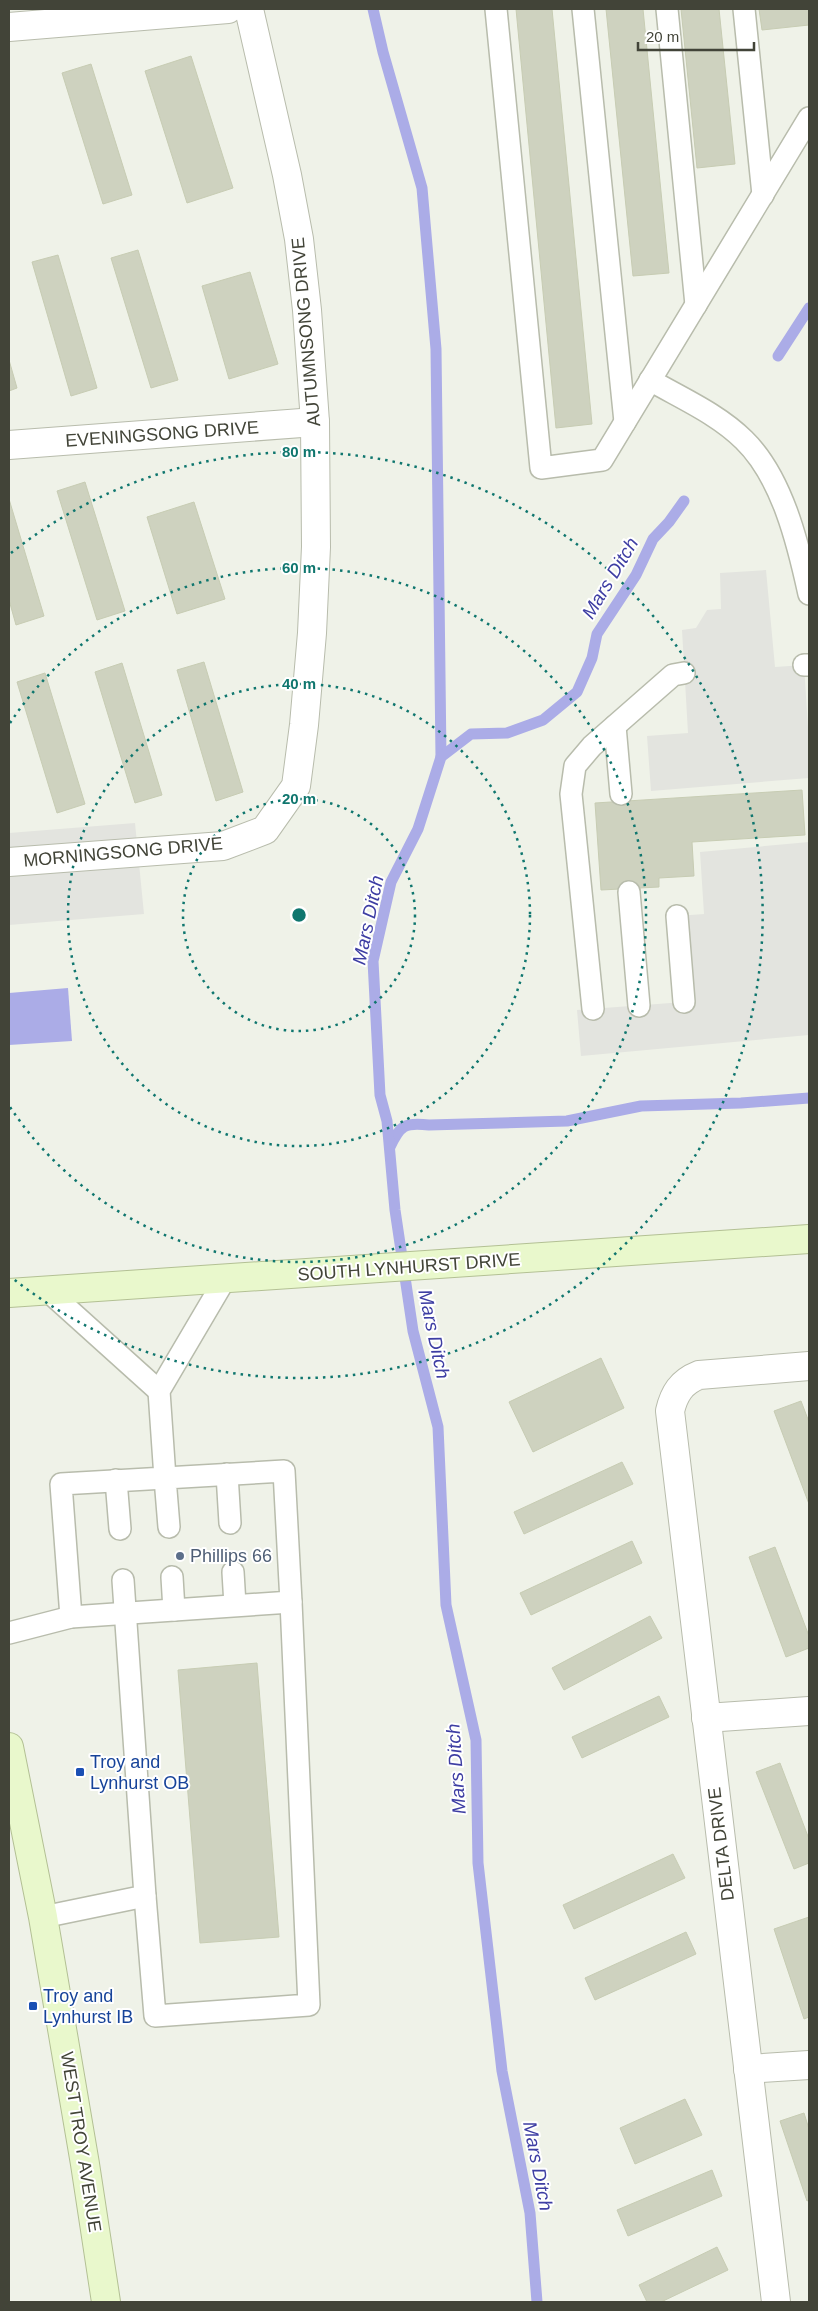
<svg xmlns="http://www.w3.org/2000/svg" width="818" height="2311" viewBox="0 0 818 2311" font-family="Helvetica,sans-serif">
<rect width="100%" height="100%" fill="#eff2e8"/>
<!-- parking -->
<g fill="#e3e4df">
<polygon points="766,570 775,667 804,665 809,743 809,778 651,791 647,736 688,733 682,630 696,628 707,610 721,609 720,573"/>
<polygon points="135,823 144,914 9,925 9,833"/>
<polygon points="809,842 809,1035 581,1056 577,1010 684,1002 677,916 704,914 700,852"/>
</g>
<!-- water -->
<polygon fill="#abace7" points="68,988 72,1041 9,1045 9,993"/>
<g fill="none" stroke-linecap="round" stroke-linejoin="round">
<!-- stream -->
<g stroke="#abace7" stroke-width="11">
<polyline points="373,9 383,52 422,188 436,349 441,757"/>
<polyline points="778,356 809,308"/>
<path d="M390,1147C400,1125 405,1122 429,1125L567,1121L641,1106L741,1103L809,1098"/>
<polyline points="537,2302 530,2213 502,2071 478,1863 476,1740 446,1605 438,1427 413,1331 395,1210 387,1121 380,1095 373,961 391,882 418,829 441,757 471,734 507,733 543,720 577,692 592,658 597,634 636,575 653,539 669,522 684,501"/>
</g>
</g>
<!-- building -->
<g fill="#ced2bf" stroke="#c7ccb3">
<polygon points="516,9 552,9 592,424 556,428"/>
<polygon points="606,9 643,9 669,273 633,276"/>
<polygon points="681,9 719,9 735,164 697,168"/>
<polygon points="759,9 809,9 809,25 762,30"/>
<polygon points="191,56 233,188 187,203 145,71"/>
<polygon points="91,64 132,195 103,204 62,73"/>
<polygon points="138,250 178,380 151,388 111,258"/>
<polygon points="58,255 97,388 71,396 32,262"/>
<polygon points="250,272 278,364 229,379 202,286"/>
<polygon points="9,360 17,388 9,391"/>
<polygon points="85,482 125,611 97,620 57,491"/>
<polygon points="9,499 44,616 16,625 9,600"/>
<polygon points="194,502 225,599 177,614 147,517"/>
<polygon points="204,662 243,792 216,801 177,670"/>
<polygon points="122,663 162,795 135,803 95,672"/>
<polygon points="45,673 85,804 57,813 17,682"/>
<polygon points="802,790 805,835 692,842 694,876 659,878 659,887 601,890 595,803"/>
<polygon points="601,1358 624,1408 533,1452 509,1402"/>
<polygon points="801,1401 809,1422 809,1504 774,1411"/>
<polygon points="622,1462 633,1484 524,1534 514,1512"/>
<polygon points="632,1541 642,1563 531,1615 520,1593"/>
<polygon points="775,1547 809,1636 809,1648 786,1657 749,1557"/>
<polygon points="650,1616 662,1638 564,1690 552,1668"/>
<polygon points="257,1663 279,1937 200,1943 178,1670"/>
<polygon points="659,1696 669,1717 582,1758 572,1737"/>
<polygon points="780,1763 809,1839 809,1863 794,1869 756,1772"/>
<polygon points="673,1854 685,1878 574,1929 563,1905"/>
<polygon points="809,1917 809,2017 804,2019 774,1929"/>
<polygon points="686,1932 696,1954 595,2000 585,1978"/>
<polygon points="685,2099 702,2135 635,2164 620,2128"/>
<polygon points="804,2113 809,2129 809,2200 807,2201 780,2121"/>
<polygon points="712,2170 722,2196 628,2236 617,2210"/>
<polygon points="717,2247 728,2270 661,2302 647,2302 639,2285"/>
</g>
<g fill="none" stroke-linecap="round" stroke-linejoin="round">
<defs>
<g id="lane">
<polyline points="496,9 541,468 602,460 809,118"/>
<polyline points="583,9 625,422"/>
<polyline points="667,9 696,305"/>
<polyline points="744,9 763,195"/>
<path d="M650,380C681,398 718,414 744,440C782,477 798,543 809,594"/>
<polyline points="804,665 809,665"/>
<polyline points="615,726 621,794"/>
<polyline points="629,892 639,1006"/>
<polyline points="677,916 684,1002"/>
<polyline points="593,1009 571,794 575,766 592,746 673,675 684,673"/>
<polyline points="48,1291 159,1391"/>
<polyline points="227,1474 230,1523"/>
<polyline points="116,1480 120,1529"/>
<polyline points="233,1572 235,1605"/>
<polyline points="172,1577 174,1610"/>
<polyline points="71,1617 61,1484 165,1478 159,1391 225,1279"/>
<polyline points="9,1633 71,1617 291,1602 284,1471 165,1478 169,1527"/>
<polyline points="145,1896 155,2016 309,2005 291,1602"/>
<polyline points="43,1917 145,1896 123,1580"/>
</g>
<g id="street">
<polyline points="9,27 228,9"/>
<polyline points="9,445 315,422"/>
<polyline points="9,862 223,846 265,830 296,786 304,725 312,633 316,547 315,422 307,310 299,239 287,175 249,9"/>
<polyline points="706,1718 809,1711"/>
<polyline points="748,2069 809,2065"/>
<path d="M776,2302L670,1411C674,1394 681,1382 699,1375L809,1366"/>
</g>
<g id="secondary">
<polyline points="9,1293 809,1239"/>
<polyline points="9,1747 43,1917 85,2164 106,2302"/>
</g>
</defs>
<!-- lane casing -->
<use href="#lane" stroke="#b8bcac" stroke-width="24"/>
<!-- street casing -->
<use href="#street" stroke="#b8bcac" stroke-width="30"/>
<!-- secondary casing -->
<use href="#secondary" stroke="#b3c094" stroke-width="30"/>
<!-- lane -->
<use href="#lane" stroke="#fff" stroke-width="21"/>
<!-- street -->
<use href="#street" stroke="#fff" stroke-width="28"/>
<!-- secondary -->
<use href="#secondary" stroke="#e9f8cc" stroke-width="28"/>
</g>
<!-- distance rings -->
<g fill="none" stroke="#0f766e" stroke-width="2.5" stroke-dasharray="2.5 5">
<circle cx="299" cy="915" r="116"/>
<circle cx="299" cy="915" r="231"/>
<path d="M10 723A347 347 0 1 1 10 1107"/>
<path d="M11 553A463 463 0 1 1 11 1277"/>
</g>
<!-- markers -->
<circle fill="#5c6f8a" stroke="#fff" stroke-width="2" cx="180" cy="1556" r="5"/>
<g fill="#1a4fb4" stroke="#fff" stroke-width="2">
<rect x="75" y="1767" width="10" height="10" rx="2.5"/>
<rect x="28" y="2001" width="10" height="10" rx="2.5"/>
</g>
<g text-anchor="middle" dominant-baseline="central" stroke-width="4" stroke-linejoin="round" paint-order="stroke">
<!-- street labels -->
<g font-size="18" fill="#424438" stroke="#fff">
<text transform="translate(306 332) rotate(-95)">AUTUMNSONG DRIVE</text>
<text transform="translate(162 434) rotate(-4)">EVENINGSONG DRIVE</text>
<text transform="translate(123 852) rotate(-5)">MORNINGSONG DRIVE</text>
<text transform="translate(409 1267) rotate(-4)">SOUTH LYNHURST DRIVE</text>
<text transform="translate(721 1844) rotate(-97)">DELTA DRIVE</text>
<text transform="translate(81 2142) rotate(81)">WEST TROY AVENUE</text>
</g>
<!-- service labels -->
<g font-size="18" fill="#4e5e75" stroke="#fff" text-anchor="start">
<text x="190" y="1556">Phillips 66</text>
</g>
<!-- transit labels -->
<g font-size="18" fill="#164399" stroke="#fff" text-anchor="start">
<text x="90" y="1762">Troy and<tspan x="90" dy="21">Lynhurst OB</tspan></text>
<text x="43" y="1996">Troy and<tspan x="43" dy="21">Lynhurst IB</tspan></text>
</g>
<!-- water labels -->
<g font-size="19" font-style="italic" fill="#3e3ea3" stroke="#fff">
<text transform="translate(610 578) rotate(-59)">Mars Ditch</text>
<text transform="translate(368 920) rotate(-78)">Mars Ditch</text>
<text transform="translate(434 1334) rotate(78)">Mars Ditch</text>
<text transform="translate(456 1769) rotate(-94)">Mars Ditch</text>
<text transform="translate(538 2166) rotate(79)">Mars Ditch</text>
</g>
</g>
<circle cx="299" cy="915" r="8" fill="#0f766e" stroke="#fff" stroke-width="2.5"/>
<g font-size="15" text-anchor="middle" font-weight="bold" fill="#0f766e" stroke="#fff" stroke-width="4" stroke-linejoin="round" paint-order="stroke">
<text x="299" y="457">80 m</text>
<text x="299" y="573">60 m</text>
<text x="299" y="689">40 m</text>
<text x="299" y="804">20 m</text>
</g>
<!-- border -->
<rect width="818" height="2311" fill="none" stroke="#424438" stroke-width="20"/>
<!-- scale -->
<path d="M638 42v8h116v-8" fill="none" stroke="#424438" stroke-width="2.5"/>
<text x="646" y="42" font-size="15" fill="#424438" stroke="#ffffff" stroke-width="4" paint-order="stroke">20 m</text>
</svg>
